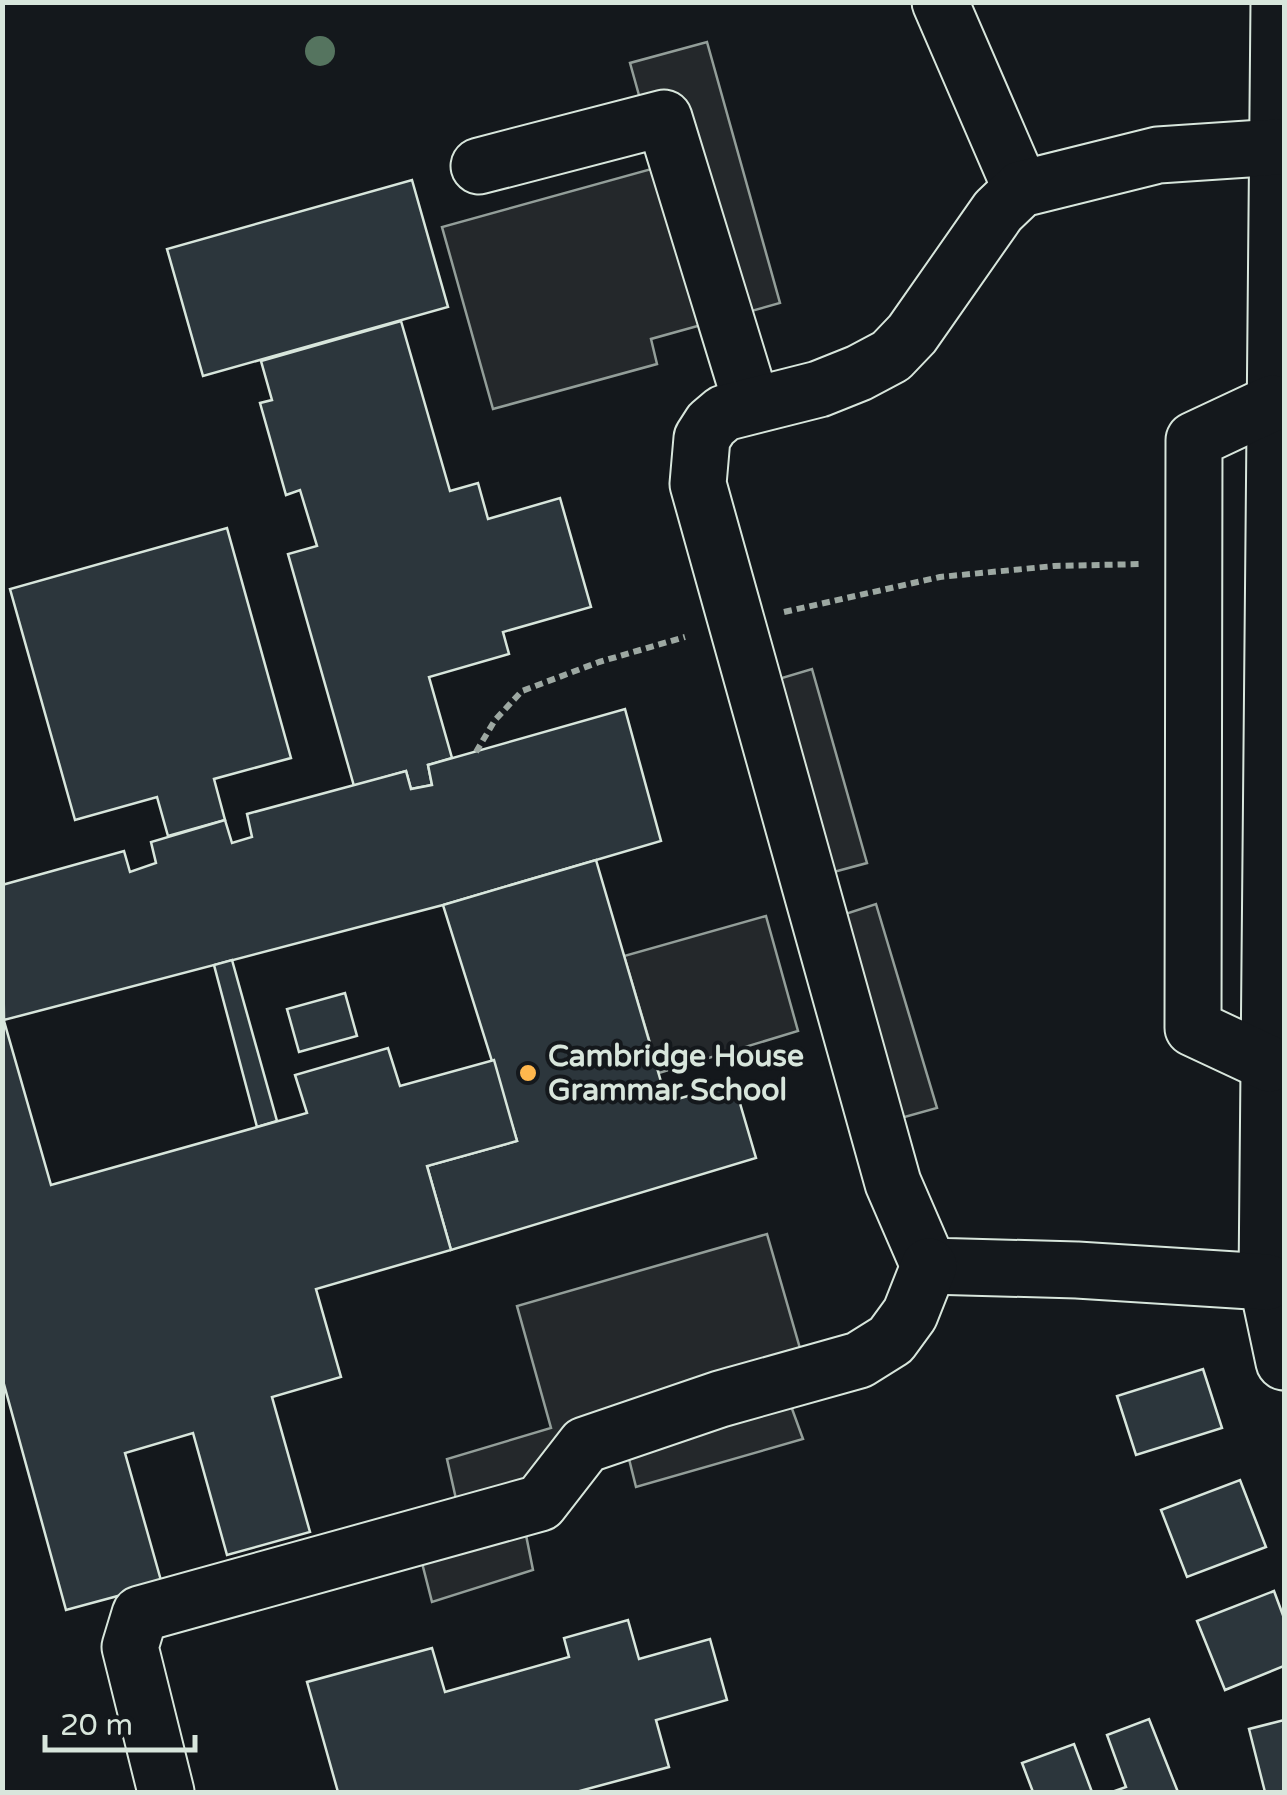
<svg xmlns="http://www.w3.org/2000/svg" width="1287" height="1795" viewBox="0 0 1287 1795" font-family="'Varela Round',sans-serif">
<rect width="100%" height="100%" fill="#14181c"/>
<!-- parking -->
<g fill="#24282b" stroke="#939e99" stroke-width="2.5">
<polygon points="707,42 780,303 651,339 657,364 493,409 442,227 659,167 630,63"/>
<polygon points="812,669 867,863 830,873 775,680"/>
<polygon points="876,904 937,1108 901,1118 839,916"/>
<polygon points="766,916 798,1031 659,1073 624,956"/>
<polygon points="767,1234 812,1390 791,1406 803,1439 636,1487 626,1447 592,1461 526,1535 533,1570 432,1602 410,1516 456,1499 447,1459 551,1428 517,1306"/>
</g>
<!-- building -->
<g fill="#2c363c" stroke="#d8e6dc" stroke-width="2.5">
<polygon points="412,180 448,307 203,376 167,249"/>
<polygon points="401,321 450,491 478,483 488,519 560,498 591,607 503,632 509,654 429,677 452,758 428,765 432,785 411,789 406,771 354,786 288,554 317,546 300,490 286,495 260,403 272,400 261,361"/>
<polygon points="227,528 291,758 214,779 225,820 168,836 157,797 75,820 10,589"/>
<polygon points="625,709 661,841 443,905 4,1020 2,885 124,851 130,872 156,863 151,842 225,820 232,843 252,837 247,814 406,771 411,789 432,785 428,765"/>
<polygon points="596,860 667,1102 734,1083 756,1158 451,1250 427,1166 517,1141 443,905"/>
<polygon points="232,960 277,1121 257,1127 214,965"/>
<polygon points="345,993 357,1036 299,1052 287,1009"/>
<polygon points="2,1014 51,1185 307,1113 295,1075 388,1048 400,1086 494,1060 517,1141 427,1166 451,1250 316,1289 341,1377 272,1397 310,1532 227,1555 193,1433 125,1453 162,1584 66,1610 2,1377"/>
<polygon points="1203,1369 1222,1428 1136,1455 1117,1396"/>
<polygon points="1240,1480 1266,1547 1187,1577 1161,1510"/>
<polygon points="1274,1591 1284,1618 1284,1666 1225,1690 1197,1621"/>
<polygon points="628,1620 639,1659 710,1639 727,1700 656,1720 669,1767 576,1792 338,1792 307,1682 432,1648 445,1692 569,1657 564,1638"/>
<polygon points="1149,1719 1178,1792 1112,1792 1126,1787 1107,1735"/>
<polygon points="1284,1720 1284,1792 1265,1792 1249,1729"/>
<polygon points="1074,1744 1092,1792 1033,1792 1022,1763"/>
</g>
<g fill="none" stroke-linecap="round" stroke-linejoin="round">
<defs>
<g id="minor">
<polyline points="940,2 1021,189"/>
<polyline points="1279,2 1267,1282 1284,1362"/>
<polyline points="479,166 664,118 752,405"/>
<polyline points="1270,1064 1193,1028 1194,440 1273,403"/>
<polyline points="1267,1282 1077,1270 929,1266 893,1183 698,484 702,438 711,424 724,413 819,389 859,373 891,356 912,334 998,211 1021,189 1158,155 1277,147"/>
<polyline points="166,1792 130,1647 140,1614 540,1503 585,1445 720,1399 859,1360 891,1340 910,1314 929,1266"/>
</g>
</defs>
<!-- minor casing -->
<use href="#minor" stroke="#d8e6dc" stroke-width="59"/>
<!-- path -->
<g stroke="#9da8a2" stroke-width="6" stroke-dasharray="8 5" stroke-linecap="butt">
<polyline points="784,612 940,577 1054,566 1143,564"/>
<polyline points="476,752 495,720 522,691 599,662 685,637"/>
</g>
<!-- minor -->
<use href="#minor" stroke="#14181c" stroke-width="55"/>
</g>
<!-- trees -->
<circle fill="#55745f" cx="320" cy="51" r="15"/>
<!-- markers -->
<circle fill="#ffb74d" stroke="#14181c" stroke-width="4" cx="528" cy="1073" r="10"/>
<g text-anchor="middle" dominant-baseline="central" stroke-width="8" stroke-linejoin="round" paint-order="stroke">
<!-- poi labels -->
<g font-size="30" font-weight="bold" fill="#d8e6dc" stroke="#14181c" text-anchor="start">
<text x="548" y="1056">Cambridge House<tspan x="548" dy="34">Grammar School</tspan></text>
</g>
</g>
<!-- border -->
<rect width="1287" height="1795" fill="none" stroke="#d8e6dc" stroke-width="10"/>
<!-- scale -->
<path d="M45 1735v15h150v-15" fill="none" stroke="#d8e6dc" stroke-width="5"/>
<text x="60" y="1735" font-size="30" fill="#d8e6dc" stroke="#14181c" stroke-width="8" paint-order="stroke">20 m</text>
</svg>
